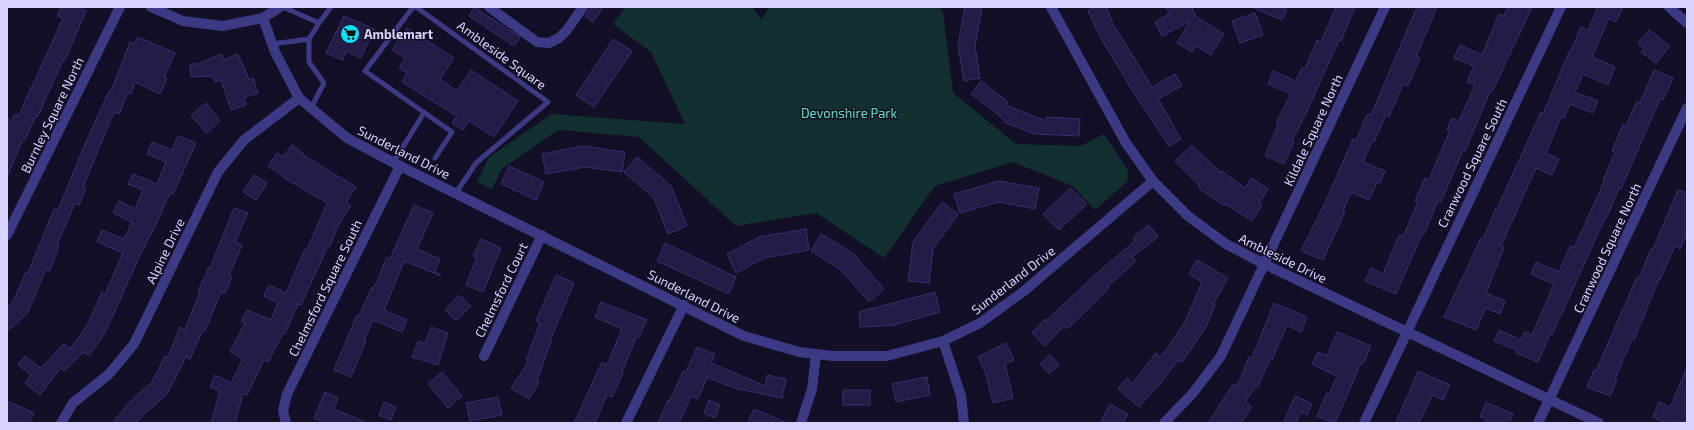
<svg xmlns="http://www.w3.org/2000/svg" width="1694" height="430" viewBox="0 0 1694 430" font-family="'Exo 2',sans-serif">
<rect width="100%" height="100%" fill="#130f26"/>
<!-- green -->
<polygon fill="#12302f" points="625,7 752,7 761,19 770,7 939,7 943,13 953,93 1016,144 1081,146 1104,134 1127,169 1129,176 1127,182 1095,210 1073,186 1013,162 935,186 884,258 816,213 736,226 639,137 558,130 502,169 492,189 477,182 489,157 552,114 685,124 651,52 613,24"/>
<!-- building -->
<g fill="#241b47" stroke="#3b2d73">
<polygon points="61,7 76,7 86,11 65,60 63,60 38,116 36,116 25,140 23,139 7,177 7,119 11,121 15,114 19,116 31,87 32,87 63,18 57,16"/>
<polygon points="474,7 520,37 514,46 469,16"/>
<polygon points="591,7 603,7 593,22 585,16"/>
<polygon points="965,7 982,7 975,46 980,78 964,81 958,46"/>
<polygon points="1095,7 1106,7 1113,24 1152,87 1175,74 1182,86 1158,99 1181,139 1169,146 1134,93 1101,38 1088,11"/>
<polygon points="1166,7 1192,7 1196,17 1224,34 1211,55 1196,46 1192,52 1177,43 1190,21 1162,36 1155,22 1169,14"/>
<polygon points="1252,7 1281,7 1287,10 1282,20"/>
<polygon points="1336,7 1355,7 1341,41 1339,40 1307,111 1292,141 1294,142 1284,164 1265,156 1278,124 1276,123 1291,94 1268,84 1273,71 1296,81 1302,67 1305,69 1317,40 1321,42"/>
<polygon points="1417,7 1437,7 1416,57 1420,58 1408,86 1403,84 1389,117 1386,115 1374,142 1372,141 1363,162 1385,171 1380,183 1377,182 1369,200 1351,192 1343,211 1345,212 1323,260 1301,251 1325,203 1353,139 1356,141 1367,114 1371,115"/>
<polygon points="1508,7 1532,7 1492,92 1490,92 1465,151 1463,150 1441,202 1438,201 1424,234 1422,234 1396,294 1365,281 1371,268 1383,274 1399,235 1403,237 1418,202 1415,201 1425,178 1429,180 1445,142 1450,131 1447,130 1452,118 1459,121 1475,85 1467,82 1474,66 1454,58 1460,45 1482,55 1499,14 1504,16"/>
<polygon points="1598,7 1623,7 1616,22 1609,18 1592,57 1615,67 1608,85 1583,74 1575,92 1598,101 1593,113 1570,104 1564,118 1561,117 1546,153 1559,159 1552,175 1536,168 1501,246 1504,248 1486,293 1505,301 1500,314 1486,308 1476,330 1444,317 1481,238 1483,239 1496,208 1497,209 1541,112 1543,114 1569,52 1570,53 1581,27 1588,30"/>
<polygon points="1255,13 1263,35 1240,43 1232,21"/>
<polygon points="344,16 374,29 361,58 346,51 343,60 326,53"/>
<polygon points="407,28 454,58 440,79 457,91 471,70 518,101 494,137 469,121 463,130 452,123 457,116 402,82 407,73 399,68 405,58 392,50"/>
<polygon points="1649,30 1670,46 1656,63 1641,52 1644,48 1638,43"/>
<polygon points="138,37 175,53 164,77 167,78 160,94 135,82 131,94 128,93 119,114 114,112 83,187 86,188 79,205 75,203 57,245 59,246 50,271 46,269 27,314 7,331 7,307 13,302 26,272 28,273 54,209 58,210 83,149 109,91 111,91 130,42 134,44"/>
<polygon points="613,39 632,51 594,107 576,95"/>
<polygon points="221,54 224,60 238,54 249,80 253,78 258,93 244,98 246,105 231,110 221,80 215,82 212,76 191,77 190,64 198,64"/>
<polygon points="1654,70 1673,78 1663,100 1660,99 1621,189 1619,188 1607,217 1606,216 1552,335 1550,334 1538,362 1516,353 1517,350 1494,341 1499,330 1521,340 1525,332 1532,335 1554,284 1531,274 1536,262 1559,272 1570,246 1574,248 1604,182 1603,181 1615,152 1612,151 1623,125 1626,126 1637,101 1640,103"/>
<polygon points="981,81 1008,102 1006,105 1046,121 1046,117 1080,119 1079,136 1034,134 1004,122 1005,120 971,94"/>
<polygon points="206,103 220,121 206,133 191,115"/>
<polygon points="178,136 196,143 173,194 170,193 157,222 141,253 105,333 89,356 83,352 64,371 61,368 40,395 25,383 31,375 18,365 25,356 41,368 64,344 70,349 88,324 102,292 105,294 123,253 97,242 102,230 124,239 132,222 113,213 119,201 135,209 143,190 128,184 133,174 157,184 166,162 147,154 152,142 172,150"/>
<polygon points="292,145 304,154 303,155 356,187 346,202 351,205 338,226 330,246 328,246 301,305 298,304 285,334 283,333 268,362 264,360 247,395 243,394 235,423 211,423 220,391 210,387 215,375 231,383 243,359 230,352 245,323 241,322 247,310 271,320 278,303 264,296 269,285 286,293 305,249 307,250 327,203 286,179 268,166 277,153 283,157"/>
<polygon points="1192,145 1221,173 1222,171 1245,188 1252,178 1268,189 1259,203 1262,205 1252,221 1226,204 1224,206 1199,188 1200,186 1175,161"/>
<polygon points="583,146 625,152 622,172 585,167 546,174 542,154"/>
<polygon points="637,157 671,186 687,226 668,234 654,198 624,172"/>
<polygon points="509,166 544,182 536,200 501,184"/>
<polygon points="254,175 267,183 256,200 243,192"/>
<polygon points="999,181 1039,188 1035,209 998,202 960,213 954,194"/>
<polygon points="1071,188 1087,204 1059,230 1043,214"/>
<polygon points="1678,190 1687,193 1687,232 1680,249 1675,246 1660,280 1659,279 1634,340 1632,339 1615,379 1617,380 1610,396 1587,387 1594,370 1596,371 1637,277 1639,278 1651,249 1653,249"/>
<polygon points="942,202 958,214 933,249 929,283 908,281 913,242"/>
<polygon points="414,205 433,213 417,249 440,259 435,271 441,276 404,261 384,310 407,320 402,332 373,320 364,340 366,341 351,377 334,370 357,315 359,316 372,287 374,288 387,257 390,259"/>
<polygon points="234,208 248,213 235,242 242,245 229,276 232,277 225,294 221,292 205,331 203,330 190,359 186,357 167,394 135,423 112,423 132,400 152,382 165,356 168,357 180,327 185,329 200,292 198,291 209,267 210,268"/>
<polygon points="1149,225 1158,237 1132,257 1136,261 1108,286 1109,288 1085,312 1067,329 1064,326 1045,346 1032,333 1045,319 1046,321 1096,274 1135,241 1133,237"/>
<polygon points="806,229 809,250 764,258 736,273 727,254 759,237"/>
<polygon points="821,234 853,253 884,289 869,302 841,270 811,251"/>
<polygon points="481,239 501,248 483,292 466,285 477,257 473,256"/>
<polygon points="665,243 736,277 729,294 657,261"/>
<polygon points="1197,260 1228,278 1213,304 1215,305 1206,327 1182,362 1178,360 1158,387 1157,386 1139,407 1118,389 1127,378 1133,383 1156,353 1161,357 1185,322 1202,282 1189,274"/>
<polygon points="556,275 574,283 550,341 551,341 537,380 539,382 529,399 511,388 529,361 526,360 540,323 536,321"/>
<polygon points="935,292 940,312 897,324 897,325 860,327 859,312"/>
<polygon points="459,295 471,306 456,321 445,310"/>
<polygon points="601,302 647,320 639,337 637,336 622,372 623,373 612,397 607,395 595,423 574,423 602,362 607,365 622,329 595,317"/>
<polygon points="1274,303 1307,317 1301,332 1287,325 1272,360 1270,359 1258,387 1256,386 1245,402 1252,407 1241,423 1208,423 1233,384 1237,386 1249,357 1252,358"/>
<polygon points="431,327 448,333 438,365 412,357 418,341 425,344"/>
<polygon points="1337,332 1371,346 1363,364 1361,363 1335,423 1317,416 1327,393 1329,395 1337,376 1312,364 1318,352 1327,356"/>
<polygon points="1006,343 1014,360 1005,364 1013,398 993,403 986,374 978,357"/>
<polygon points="697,347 715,354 711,363 765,386 767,375 786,379 782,398 734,388 707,377 698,399 691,396 679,423 658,423 668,400 670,401 683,371 686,372"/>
<polygon points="1050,355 1059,365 1049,374 1040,364"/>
<polygon points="1687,368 1687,419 1685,423 1666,423 1653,417 1659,402 1670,407"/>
<polygon points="1418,371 1450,385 1443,400 1432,395 1419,423 1396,423"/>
<polygon points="442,372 462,396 448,408 428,384"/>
<polygon points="927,377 930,395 896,402 892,384"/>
<rect x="843" y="390" width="27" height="15"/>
<polygon points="325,392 338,398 334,409 367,423 326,423 314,418"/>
<polygon points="1295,396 1312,404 1307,415 1301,412 1296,423 1290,423 1284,421"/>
<polygon points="498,397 502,415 470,421 466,403"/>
<polygon points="709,400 720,405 715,418 704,413"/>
<polygon points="7,401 34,413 29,423 7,423"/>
<polygon points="384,402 396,407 391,420 379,415"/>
<polygon points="1486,402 1513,414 1509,423 1485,423 1486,419 1480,417"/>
<polygon points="1110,404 1128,414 1123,423 1100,423"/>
<polygon points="754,409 787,423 748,423"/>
</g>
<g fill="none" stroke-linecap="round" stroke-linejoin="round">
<!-- service -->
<g stroke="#3d3a85" stroke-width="5">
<polyline points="283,7 319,23 331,7"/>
<polyline points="413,7 365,71 452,132 435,158"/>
<polyline points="416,7 548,102 476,163 456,193"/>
<polyline points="309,39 309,62 324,83 311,108"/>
<polyline points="272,44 309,39 319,23"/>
<polyline points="393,163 424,113"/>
</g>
<!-- minor -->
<g stroke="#3d3a85" stroke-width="10">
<polyline points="151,7 183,21 223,26 263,18 280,7"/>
<polyline points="489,7 537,42 549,43 559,38 567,30 583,7"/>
<polyline points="1051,7 1126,143 1153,181 1188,216 1226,244 1264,264 1599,423"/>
<polyline points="1669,7 1687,23"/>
<polyline points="263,18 275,52 299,98 347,138 400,166 744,336 799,352 833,356 887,356 943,341 980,323 1024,291 1153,181"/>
<polyline points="7,235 120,7"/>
<polyline points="943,341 961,396 964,423"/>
<polyline points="484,356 542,235"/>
<polyline points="61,423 73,403 109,374 134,344 218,172 244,140 299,98"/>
<polyline points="286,423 283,411 287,394 400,166"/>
<polyline points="626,423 684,305"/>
<polyline points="801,423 812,389 816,355"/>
<polyline points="1164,423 1193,393 1221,356 1385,7"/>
<polyline points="1364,423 1561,7"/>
<polyline points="1538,423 1687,108"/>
</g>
</g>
<!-- icons -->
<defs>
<symbol id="supermarket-disc" viewBox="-11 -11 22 22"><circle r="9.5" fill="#00e5ff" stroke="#130f26"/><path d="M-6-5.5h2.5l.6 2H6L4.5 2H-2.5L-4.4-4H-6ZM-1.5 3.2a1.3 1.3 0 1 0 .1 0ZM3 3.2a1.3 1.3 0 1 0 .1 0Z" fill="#111"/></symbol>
</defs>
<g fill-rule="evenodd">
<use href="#supermarket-disc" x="339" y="23" width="22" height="22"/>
</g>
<g text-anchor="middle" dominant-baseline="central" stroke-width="3" stroke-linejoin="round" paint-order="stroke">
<!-- poi labels -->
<g font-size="13" font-weight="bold" fill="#d9d4ff" stroke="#130f26" text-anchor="start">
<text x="364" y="34">Amblemart</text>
</g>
<!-- street labels -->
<g font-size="13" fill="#d9d4ff" stroke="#130f26">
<text transform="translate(502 55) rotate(36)">Ambleside Square</text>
<text transform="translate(52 115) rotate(-64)">Burnley Square North</text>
<text transform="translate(1313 130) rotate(-65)">Kildale Square North</text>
<text transform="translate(404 152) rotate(27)">Sunderland Drive</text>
<text transform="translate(1472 163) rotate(-64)">Cranwood Square South</text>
<text transform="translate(1607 248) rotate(-65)">Cranwood Square North</text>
<text transform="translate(165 251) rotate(-64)">Alpine Drive</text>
<text transform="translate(1283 258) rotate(26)">Ambleside Drive</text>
<text transform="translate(1013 280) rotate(-38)">Sunderland Drive</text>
<text transform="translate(325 288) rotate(-64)">Chelmsford Square South</text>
<text transform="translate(501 290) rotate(-64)">Chelmsford Court</text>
<text transform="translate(694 296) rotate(27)">Sunderland Drive</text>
</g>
<!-- park labels -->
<g font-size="13" fill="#5fe0c0" stroke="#130f26">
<text x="849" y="113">Devonshire Park</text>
</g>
</g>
<!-- border -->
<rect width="1694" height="430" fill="none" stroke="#d9d4ff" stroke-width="16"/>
</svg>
